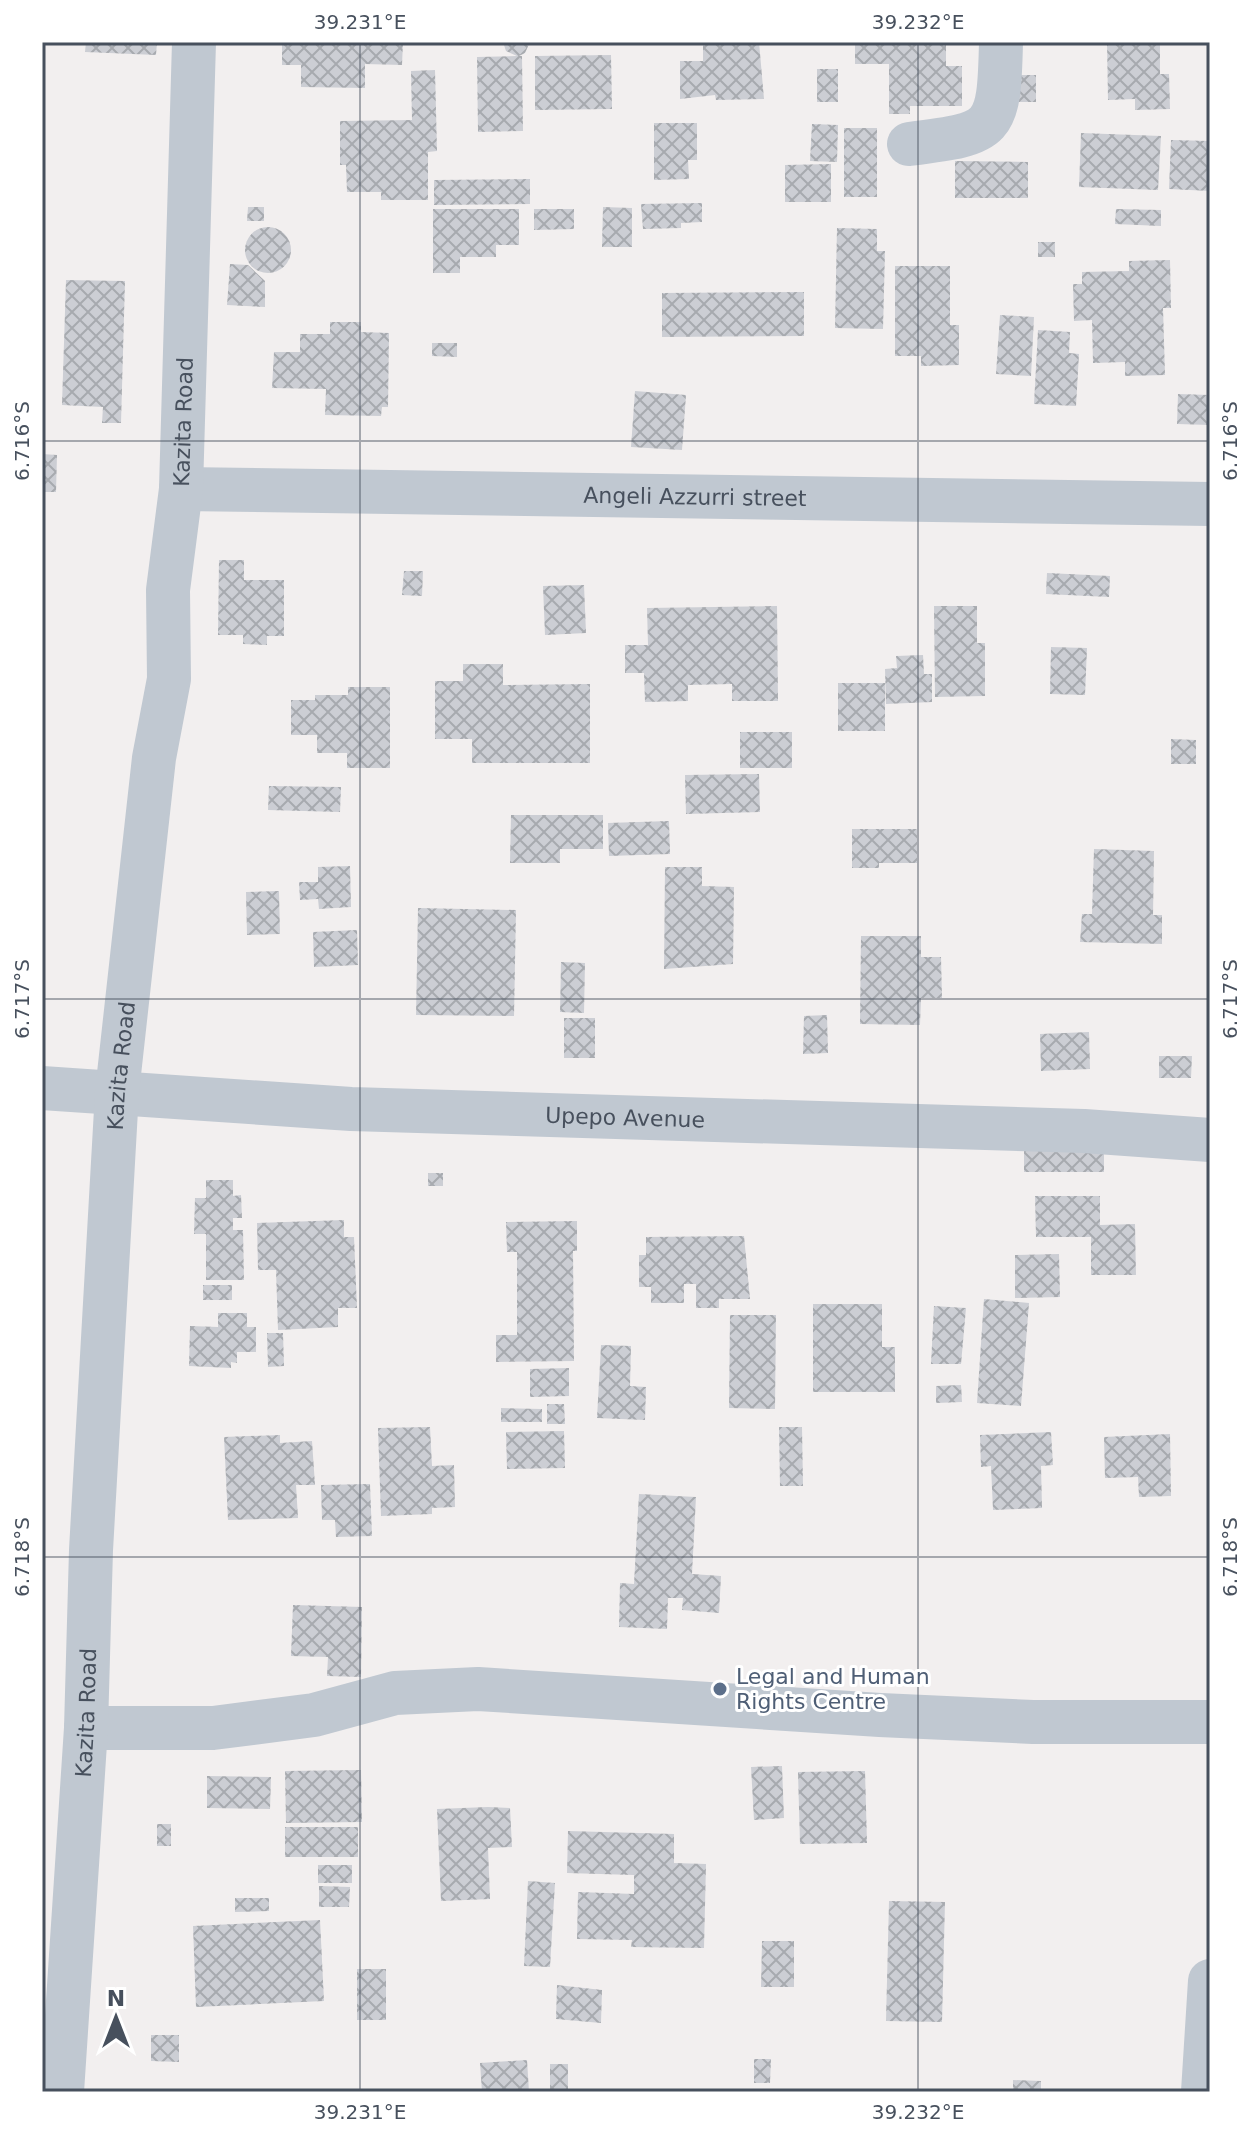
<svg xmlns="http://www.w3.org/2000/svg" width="1252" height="2134" viewBox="0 0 1252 2134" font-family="'DejaVu Sans',sans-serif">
<defs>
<pattern id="building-cross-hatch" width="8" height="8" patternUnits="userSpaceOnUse" patternTransform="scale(2)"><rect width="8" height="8" fill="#ccced4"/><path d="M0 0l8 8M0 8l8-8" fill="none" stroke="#a7aaaf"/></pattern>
</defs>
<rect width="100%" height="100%" fill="#f2efef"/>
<!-- building -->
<g fill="url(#building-cross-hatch)">
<polygon points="86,42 157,42 156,55 85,52"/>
<polygon points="282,42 403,42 402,65 365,64 365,88 301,87 301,65 282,65"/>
<polygon points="503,42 530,42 525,53 519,56 522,56 523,131 478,132 477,57 517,56 506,51"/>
<polygon points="703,42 759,42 764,99 716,100 715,95 680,99 680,61 703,61"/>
<polygon points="855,42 946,42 946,66 962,66 962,106 910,106 910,114 889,114 889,64 855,64"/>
<polygon points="1107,42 1160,42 1160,74 1169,74 1170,109 1135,110 1135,99 1108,100"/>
<polygon points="611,55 612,109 535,110 535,56"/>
<rect x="817" y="69" width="21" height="33"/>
<polygon points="435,70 437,151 428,152 428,200 381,200 381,192 347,192 346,165 340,165 340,121 412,120 411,71"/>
<rect x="1008" y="75" width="28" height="27"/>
<polygon points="654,123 697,123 697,160 688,160 689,179 654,180"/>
<polygon points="812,124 838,125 837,162 810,161"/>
<rect x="844" y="128" width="33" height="69"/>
<polygon points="1081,133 1161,136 1158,190 1079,187"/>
<polygon points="1171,140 1210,141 1210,191 1169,189"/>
<polygon points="955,161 1028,162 1028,198 955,198"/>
<polygon points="831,164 831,202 785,202 785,165"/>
<polygon points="530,179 530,204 434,205 434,180"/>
<polygon points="702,203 702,222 681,223 681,228 643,229 641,204"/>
<polygon points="248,207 264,207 264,221 247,221"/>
<polygon points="603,207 632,208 632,247 602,247"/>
<polygon points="433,209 519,209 519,245 496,245 496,257 460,257 460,273 433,273"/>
<polygon points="534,209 574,209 574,229 534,230"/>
<polygon points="1116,209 1161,210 1161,226 1115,224"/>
<circle cx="268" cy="250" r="23"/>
<polygon points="837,228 877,229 877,251 885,251 883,329 835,328"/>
<rect x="1038" y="242" width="17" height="15"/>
<polygon points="1170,260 1171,308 1163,308 1165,375 1125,376 1125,362 1093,363 1092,320 1074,321 1073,284 1082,284 1082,272 1129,271 1129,261"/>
<polygon points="230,264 248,265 265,281 265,307 227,305"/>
<polygon points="895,266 950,266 950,325 959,325 959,365 921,366 921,356 895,356"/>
<polygon points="66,280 125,281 121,423 102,423 103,407 62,405"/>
<polygon points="804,292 804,336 662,337 662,293"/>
<polygon points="1000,315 1034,317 1031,376 996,374"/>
<polygon points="330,322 361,322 361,332 389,333 388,407 382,407 381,416 325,415 326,389 272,388 274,352 300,352 300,334 330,334"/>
<polygon points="1038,330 1070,332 1069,353 1079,354 1076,406 1034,404"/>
<polygon points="432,343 457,343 457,357 432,356"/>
<polygon points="635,391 686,395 682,450 631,447"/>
<polygon points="1178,394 1210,395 1210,425 1177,424"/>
<polygon points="42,454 57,455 56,492 42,492"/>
<polygon points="219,560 244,560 244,580 284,580 284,636 267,636 267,645 243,644 243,635 218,635"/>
<polygon points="404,571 423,571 422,596 402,595"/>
<polygon points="1047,573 1110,576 1109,597 1046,594"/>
<polygon points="584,585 586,633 545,635 543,586"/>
<polygon points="777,606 778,701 732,701 732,684 688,685 688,701 645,702 644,673 625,673 625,645 648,645 647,608"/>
<polygon points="934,606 977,606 977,643 985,643 985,696 935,697"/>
<polygon points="1051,647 1087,648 1085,695 1050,694"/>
<polygon points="923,655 924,674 932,674 932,702 886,704 885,669 897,668 896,656"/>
<polygon points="463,664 503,664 503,685 590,684 590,763 472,763 472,739 435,739 435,681 463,681"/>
<rect x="838" y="683" width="47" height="48"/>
<polygon points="348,687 390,687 390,768 347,768 347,753 317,753 317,735 291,735 291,700 315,700 315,695 348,695"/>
<rect x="740" y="732" width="52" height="36"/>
<polygon points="1171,739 1196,740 1196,764 1171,764"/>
<polygon points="759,774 760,812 686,814 685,775"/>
<polygon points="269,786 341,787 340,812 268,810"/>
<polygon points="511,815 603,815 603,849 560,849 560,863 510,863"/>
<polygon points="669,821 670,854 609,856 608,823"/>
<polygon points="852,829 917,829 917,863 879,863 879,868 852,868"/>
<polygon points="1094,849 1154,851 1153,915 1162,915 1162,944 1080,942 1082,914 1092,914"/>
<polygon points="350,866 351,907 319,909 318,899 300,900 299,882 318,882 318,867"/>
<polygon points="665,867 702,867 702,886 734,887 733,964 664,969"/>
<polygon points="279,891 280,934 247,935 246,892"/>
<polygon points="418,908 516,910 514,1016 416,1015"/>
<polygon points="357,930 358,965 314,967 313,932"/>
<polygon points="861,936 921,936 921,957 941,957 942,998 921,998 920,1025 860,1024"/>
<polygon points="561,962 585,963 584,1013 560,1012"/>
<polygon points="827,1015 828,1053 803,1054 804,1016"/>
<rect x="564" y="1018" width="31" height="40"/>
<polygon points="1089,1032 1090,1069 1041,1071 1040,1034"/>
<polygon points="1159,1056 1192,1056 1191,1078 1159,1078"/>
<polygon points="1024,1150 1104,1151 1104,1172 1024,1172"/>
<rect x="428" y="1173" width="15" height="13"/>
<polygon points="206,1180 233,1180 233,1196 241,1195 242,1218 233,1218 233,1230 243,1230 244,1280 206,1280 206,1234 194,1234 195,1198 206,1198"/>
<polygon points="1035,1196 1100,1196 1100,1225 1135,1224 1136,1275 1091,1275 1091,1237 1036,1237"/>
<polygon points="344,1220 344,1237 354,1237 357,1308 338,1308 338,1327 278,1330 276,1270 258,1270 257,1223"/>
<polygon points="577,1221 577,1251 573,1251 574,1361 496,1362 496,1335 517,1335 517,1252 507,1252 506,1222"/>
<polygon points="744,1236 750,1299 719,1299 719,1308 696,1308 696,1284 684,1284 684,1303 651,1303 651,1287 639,1287 639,1255 646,1255 646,1237"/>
<polygon points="1059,1254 1060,1297 1015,1298 1015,1255"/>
<rect x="203" y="1285" width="29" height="15"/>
<polygon points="984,1299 1029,1303 1021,1406 977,1403"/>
<polygon points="813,1304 882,1304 882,1347 895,1347 895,1392 813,1392"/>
<polygon points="934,1306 966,1308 961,1364 931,1364"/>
<polygon points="218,1313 247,1313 247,1327 256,1327 256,1352 237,1352 237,1363 231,1362 231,1368 189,1366 190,1326 218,1327"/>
<polygon points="730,1315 776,1315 775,1409 729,1408"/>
<polygon points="267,1333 283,1333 284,1366 268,1367"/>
<polygon points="601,1345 631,1346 630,1386 646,1387 645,1420 597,1418"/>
<polygon points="569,1368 569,1396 530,1397 530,1369"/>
<polygon points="961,1385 962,1402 936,1403 936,1386"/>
<polygon points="547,1404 564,1404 565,1424 547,1424"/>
<polygon points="501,1408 542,1409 542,1422 501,1422"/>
<polygon points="430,1427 432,1466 454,1465 455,1507 432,1508 432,1514 381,1516 378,1428"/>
<polygon points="779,1427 802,1427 803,1486 780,1486"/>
<polygon points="564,1431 565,1468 507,1469 506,1432"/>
<polygon points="1051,1432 1053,1465 1041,1466 1042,1508 993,1510 991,1466 981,1467 980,1435"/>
<polygon points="1170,1434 1171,1496 1139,1497 1138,1477 1105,1478 1104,1437"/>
<polygon points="280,1435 280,1443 312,1441 315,1485 296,1485 298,1518 228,1520 224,1437"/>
<polygon points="370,1484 372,1536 336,1537 335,1520 322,1520 321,1485"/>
<polygon points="639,1494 696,1497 692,1574 721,1576 719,1613 682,1610 683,1598 668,1598 667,1629 619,1627 620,1583 634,1584"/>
<polygon points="293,1605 362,1607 361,1677 327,1676 328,1657 291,1656"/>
<polygon points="782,1766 784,1818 754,1820 751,1767"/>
<polygon points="361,1770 362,1822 286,1823 285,1771"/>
<polygon points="865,1771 867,1843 800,1844 798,1772"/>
<polygon points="207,1776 271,1777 270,1809 207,1808"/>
<polygon points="488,1807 510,1808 512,1847 488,1848 490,1899 441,1901 437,1809"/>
<rect x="157" y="1824" width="14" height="22"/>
<rect x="285" y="1827" width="73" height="30"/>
<polygon points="568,1831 674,1834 674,1863 706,1864 704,1948 631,1947 632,1940 577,1939 578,1892 634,1894 634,1875 567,1873"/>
<rect x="318" y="1865" width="34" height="18"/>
<polygon points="528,1881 555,1883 550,1967 524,1966"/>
<polygon points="319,1886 350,1887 349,1907 319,1907"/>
<polygon points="235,1898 269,1898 269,1911 235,1912"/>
<polygon points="889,1901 945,1902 942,2022 886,2021"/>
<polygon points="320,1920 324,2001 196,2007 193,1926"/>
<polygon points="762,1941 794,1941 794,1987 761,1987"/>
<rect x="357" y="1969" width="29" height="51"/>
<polygon points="557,1985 602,1990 601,2023 556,2019"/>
<polygon points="151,2035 179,2035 179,2062 151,2061"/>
<polygon points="754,2059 771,2059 770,2083 754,2083"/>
<polygon points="527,2060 529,2092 482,2092 480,2063"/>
<rect x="550" y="2064" width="18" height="26"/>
<polygon points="1013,2080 1041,2081 1041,2092 1013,2092"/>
</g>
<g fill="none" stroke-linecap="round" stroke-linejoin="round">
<!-- minor -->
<g stroke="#c0c8d1" stroke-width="44">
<path d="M909,144C996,133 999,132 1001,42"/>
<path id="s1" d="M181,489L1210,504"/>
<path id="s2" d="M42,1088L351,1109L1084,1131L1210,1140"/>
<polyline points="86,1728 213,1728 314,1715 395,1693 478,1689 880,1715 1033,1722 1210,1722"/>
<path id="s3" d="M62,2092L86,1728L91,1550L117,1092L154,758L169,679L168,590L181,489L194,42"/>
<polyline points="1203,2092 1210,1981"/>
</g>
</g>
<!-- ticks -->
<path fill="none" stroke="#47505d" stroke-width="2" stroke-opacity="0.45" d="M360,42V2092M918,42V2092M42,441H1210M42,999H1210M42,1557H1210"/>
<!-- markers -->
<circle fill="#5c6f8a" stroke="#fff" stroke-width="3" cx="720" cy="1689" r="8"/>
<g text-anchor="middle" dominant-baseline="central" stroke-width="6" stroke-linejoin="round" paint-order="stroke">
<!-- street labels -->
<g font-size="22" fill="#47505d" stroke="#fff">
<text stroke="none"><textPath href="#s3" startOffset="1676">Kazita Road</textPath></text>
<text stroke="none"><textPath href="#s1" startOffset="514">Angeli Azzurri street</textPath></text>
<text stroke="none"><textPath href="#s3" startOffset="1028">Kazita Road</textPath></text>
<text stroke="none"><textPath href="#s2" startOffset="584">Upepo Avenue</textPath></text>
<text stroke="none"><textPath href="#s3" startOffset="380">Kazita Road</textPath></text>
</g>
<!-- service labels -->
<g font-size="22" fill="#4e5e75" stroke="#fff" text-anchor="start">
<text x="736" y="1676">Legal and Human<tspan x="736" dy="25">Rights Centre</tspan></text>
</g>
</g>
<!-- border -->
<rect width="1252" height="2134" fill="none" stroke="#ffffff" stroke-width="88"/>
<!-- north arrow -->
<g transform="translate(116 2018)" stroke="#ffffff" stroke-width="6" paint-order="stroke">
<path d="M0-6L14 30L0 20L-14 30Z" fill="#47505d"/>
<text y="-12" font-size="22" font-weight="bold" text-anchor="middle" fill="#47505d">N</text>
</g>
<rect x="44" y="44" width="1164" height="2046" fill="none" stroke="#47505d" stroke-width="3"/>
<g font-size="20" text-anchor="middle" fill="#47505d">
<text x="360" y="29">39.231°E</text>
<text x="918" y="29">39.232°E</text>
<text transform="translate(22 441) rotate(-90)" y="7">6.716°S</text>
<text transform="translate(1230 441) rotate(-90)" y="7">6.716°S</text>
<text transform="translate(22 999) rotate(-90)" y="7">6.717°S</text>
<text transform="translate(1230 999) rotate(-90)" y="7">6.717°S</text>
<text transform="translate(22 1557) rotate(-90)" y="7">6.718°S</text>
<text transform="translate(1230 1557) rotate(-90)" y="7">6.718°S</text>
<text x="360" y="2119">39.231°E</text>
<text x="918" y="2119">39.232°E</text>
</g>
</svg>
